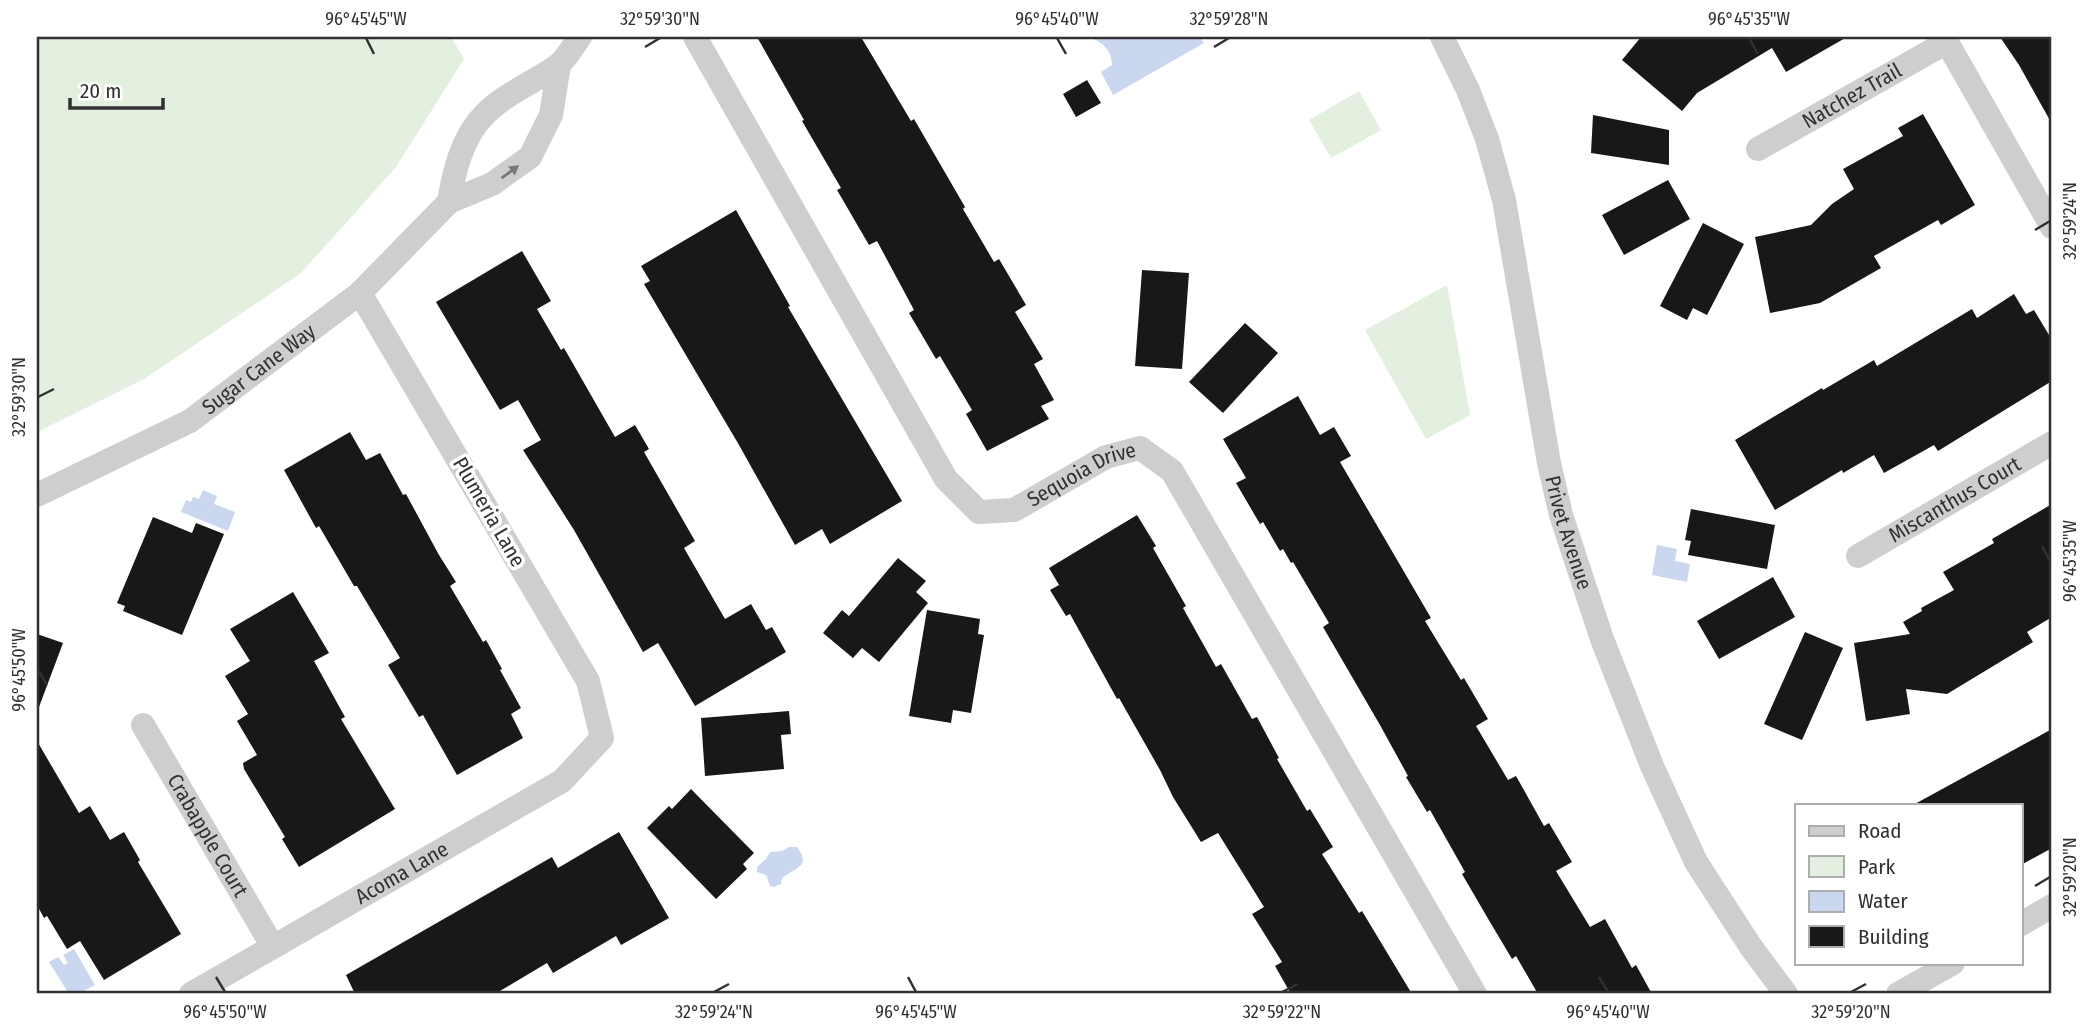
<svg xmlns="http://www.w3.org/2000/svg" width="2089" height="1031" viewBox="0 0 2089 1031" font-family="'Fira Sans Condensed',sans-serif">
<rect width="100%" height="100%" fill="#fff"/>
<!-- green -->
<g fill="#e3efdf">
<polygon points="37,37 451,37 464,59 396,167 301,273 144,379 37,432"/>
<polygon points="1359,91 1381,130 1331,158 1309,120"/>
<polygon points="1447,285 1470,415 1426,439 1365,330"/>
</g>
<!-- water -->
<g fill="#cbd6ef">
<path d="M1089,37H1200L1204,43L1113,95L1101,72L1112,65C1112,50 1102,42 1089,37Z"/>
<polygon points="203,490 217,496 214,504 235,512 228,531 181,512 186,500 191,502 193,497 199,499"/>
<polygon points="1657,545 1677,549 1675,561 1690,564 1687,582 1652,575"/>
<path d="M789,847H797C812,866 795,868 782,878L781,884L773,887L770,886L766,875L757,872V867L766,859L770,852L782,851Z"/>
<polygon points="74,949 95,985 78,994 69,994 49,962 58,957 64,965 68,963 63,955"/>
</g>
<!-- building -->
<g fill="#181818">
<polygon points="757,37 861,37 911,121 914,119 965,207 963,209 994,262 999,259 1026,305 1015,312 1043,359 1034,364 1054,400 1041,406 1049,419 987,451 966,414 972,410 940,356 936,359 909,313 914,310 877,241 869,245 837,190 841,188 802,121 804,120"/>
<polygon points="1641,37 1847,37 1786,72 1772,48 1697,93 1682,111 1622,60"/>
<polygon points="2000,37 2052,37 2052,124 2019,65"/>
<polygon points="1087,80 1101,103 1076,117 1063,94"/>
<polygon points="1923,114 1975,205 1941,225 1938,220 1874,256 1881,268 1820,303 1770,313 1755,237 1811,225 1832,204 1854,189 1843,169 1903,136 1898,128"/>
<polygon points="1593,115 1669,130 1669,165 1591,153"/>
<polygon points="1668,180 1690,219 1624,255 1602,215"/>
<polygon points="736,210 790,306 788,307 902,501 830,544 822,529 795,545 739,445 644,284 650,281 641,266"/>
<polygon points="1703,223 1744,244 1707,315 1693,308 1687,320 1660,306"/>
<polygon points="522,251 551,301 537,309 561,350 564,348 615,437 635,425 649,449 644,452 695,541 684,548 725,619 751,604 766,630 772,627 786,652 695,706 658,643 643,652 574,530 523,450 541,440 518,400 500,410 436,302"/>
<polygon points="1142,270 1189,273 1182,369 1135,366"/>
<polygon points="2014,294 2026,314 2034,310 2052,340 2052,381 1938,451 1934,445 1884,473 1874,455 1843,473 1842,470 1775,510 1735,440 1822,388 1823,390 1874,360 1877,366 1972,309 1977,318"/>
<polygon points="1245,323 1278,353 1223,413 1189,382"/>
<polygon points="1298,396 1320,435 1334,427 1351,456 1340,462 1431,618 1425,621 1461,680 1464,678 1488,719 1476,726 1508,780 1516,776 1544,826 1549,823 1572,862 1556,871 1590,927 1605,919 1632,968 1636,965 1652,994 1538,994 1516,956 1512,959 1490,922 1462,874 1465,872 1430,810 1427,812 1406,777 1408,776 1380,725 1323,627 1329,623 1293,562 1291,563 1283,549 1280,551 1263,522 1260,524 1236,483 1246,478 1223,439"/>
<polygon points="350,432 366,460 380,453 403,495 406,494 439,555 456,582 450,586 483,642 486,640 502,669 500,670 521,708 511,714 523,738 457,775 423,715 419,717 388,665 400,658 357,586 354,586 319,526 316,528 284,470"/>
<polygon points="2052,504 2052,617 2027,632 2033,642 1947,694 1906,689 1910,714 1866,721 1854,643 1910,634 1903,622 1922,611 1921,608 1954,590 1943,572 1994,543 1992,539"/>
<polygon points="1691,509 1775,525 1767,569 1688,555 1691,541 1685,540"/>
<polygon points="1137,515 1156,546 1153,548 1186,606 1183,608 1216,667 1221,664 1252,719 1257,717 1279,758 1277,759 1307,811 1310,809 1333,847 1322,854 1359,913 1362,911 1412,994 1291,994 1275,966 1282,962 1252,914 1264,907 1218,833 1201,842 1173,797 1160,770 1119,698 1117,699 1070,614 1066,616 1050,590 1059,585 1049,568"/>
<polygon points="153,517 192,533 196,523 224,534 182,635 123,611 125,606 117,603"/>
<polygon points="898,558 926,581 916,592 928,603 879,662 862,648 853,658 823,633 842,610 849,616"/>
<polygon points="1773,577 1795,617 1719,659 1697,621"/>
<polygon points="293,592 329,653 314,661 345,717 341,719 395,809 299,867 282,839 285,837 244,769 243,763 257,755 237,721 248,714 225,676 250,661 230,629"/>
<polygon points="927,610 980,619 978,634 984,635 971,713 953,710 951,723 909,716"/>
<polygon points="1805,632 1843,648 1802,740 1764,724"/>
<polygon points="37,634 63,643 39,707 37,707"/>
<polygon points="789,711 791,734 781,735 784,769 705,776 701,718"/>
<polygon points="2052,729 2052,848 2021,865 2021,805 1913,805"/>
<polygon points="37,741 79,813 90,806 110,840 124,832 140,860 138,862 181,934 104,980 80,941 67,949 47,916 44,918 37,905"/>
<polygon points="691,789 754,853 743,864 747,869 716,899 647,828 669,806 672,809"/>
<polygon points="619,832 669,918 621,945 616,936 553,973 547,963 495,994 355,994 346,975 552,857 558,868"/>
</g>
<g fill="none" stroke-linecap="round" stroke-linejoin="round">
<!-- minor -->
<g stroke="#cecece" stroke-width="24">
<path id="s1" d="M695,37L946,479L979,512L1014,510L1106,457L1140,448L1172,471L1475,994"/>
<path id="s2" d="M1442,37L1468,90L1487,139L1504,200L1549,463L1561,515L1602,639L1652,766L1696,862L1751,947L1786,994"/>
<polyline points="1944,37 2052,227"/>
<path id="s3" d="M1758,149L1947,42"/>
<path d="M449,202C454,171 462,137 485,114C506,93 533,83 557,66C566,60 573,46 580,37"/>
<path id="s4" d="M37,495L190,421L360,293L449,202L492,184L530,157L551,115L559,65"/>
<path id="s5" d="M1858,556L2052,443"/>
<path id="s6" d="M143,725L273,947"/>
<polyline points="2021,924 2052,906"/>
<path id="s7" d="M191,994L562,781L602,738L588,681L360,293"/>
<polyline points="1898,994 1953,963"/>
</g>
</g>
<!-- one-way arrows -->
<defs><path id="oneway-solid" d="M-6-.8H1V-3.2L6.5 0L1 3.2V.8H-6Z" transform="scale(1.75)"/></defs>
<use fill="#787878" href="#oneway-solid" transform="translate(510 172) rotate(-36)"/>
<!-- ticks -->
<path fill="none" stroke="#313131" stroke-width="2.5" d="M366,38L374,54M1057,38L1066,54M1749,38L1758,54M645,47L660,38M1214,47L1229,38M2035,230L2050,221M38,397L54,389M2042,546L2050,561M38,670L47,685M2035,886L2050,877M216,977L225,992M908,977L916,992M1599,977L1608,992M714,992L729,984M1282,992L1298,984M1851,992L1866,984"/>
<g text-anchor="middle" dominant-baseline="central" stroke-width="7" stroke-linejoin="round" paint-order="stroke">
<!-- street labels -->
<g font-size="21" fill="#313131" stroke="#fff">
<text stroke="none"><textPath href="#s3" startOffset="108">Natchez Trail</textPath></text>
<text stroke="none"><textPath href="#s4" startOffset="256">Sugar Cane Way</textPath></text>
<text stroke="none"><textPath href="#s1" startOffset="667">Sequoia Drive</textPath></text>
<text stroke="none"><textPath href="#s5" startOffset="112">Miscanthus Court</textPath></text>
<text transform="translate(489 512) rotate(60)">Plumeria Lane</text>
<text stroke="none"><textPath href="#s2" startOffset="514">Privet Avenue</textPath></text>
<text stroke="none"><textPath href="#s6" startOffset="128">Crabapple Court</textPath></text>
<text stroke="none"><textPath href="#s7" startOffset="243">Acoma Lane</textPath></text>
</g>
</g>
<!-- border -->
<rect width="2089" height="1031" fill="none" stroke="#ffffff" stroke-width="77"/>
<!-- legend -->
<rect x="1795" y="804" width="228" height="161" fill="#ffffff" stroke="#adadad" stroke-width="2"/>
<rect x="1809" y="826" width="35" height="10" fill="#cecece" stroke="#adadad" stroke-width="2"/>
<text x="1858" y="838" font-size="21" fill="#313131">Road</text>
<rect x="1809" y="856" width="35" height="21" fill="#e3efdf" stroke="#adadad" stroke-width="2"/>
<text x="1858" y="874" font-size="21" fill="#313131">Park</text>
<rect x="1809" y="891" width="35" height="21" fill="#cbd6ef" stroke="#adadad" stroke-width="2"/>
<text x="1858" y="908" font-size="21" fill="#313131">Water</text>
<rect x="1809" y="926" width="35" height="21" fill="#181818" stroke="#adadad" stroke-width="2"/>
<text x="1858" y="944" font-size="21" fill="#313131">Building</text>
<!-- scale -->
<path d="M70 98v10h93v-10" fill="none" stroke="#313131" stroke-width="3.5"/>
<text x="80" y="98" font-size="21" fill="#313131" stroke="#ffffff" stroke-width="5" paint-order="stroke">20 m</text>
<rect x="38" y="38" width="2012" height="954" fill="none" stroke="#313131" stroke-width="2.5"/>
<g font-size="18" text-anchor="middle" fill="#313131">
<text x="366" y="25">96°45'45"W</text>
<text x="660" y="25">32°59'30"N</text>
<text x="1057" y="25">96°45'40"W</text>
<text x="1229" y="25">32°59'28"N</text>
<text x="1749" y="25">96°45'35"W</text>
<text transform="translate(2070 221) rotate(-90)" y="6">32°59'24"N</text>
<text transform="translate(19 397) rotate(-90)" y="6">32°59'30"N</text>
<text transform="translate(2070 561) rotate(-90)" y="6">96°45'35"W</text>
<text transform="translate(19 670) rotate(-90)" y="6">96°45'50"W</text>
<text transform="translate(2070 877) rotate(-90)" y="6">32°59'20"N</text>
<text x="225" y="1018">96°45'50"W</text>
<text x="714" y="1018">32°59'24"N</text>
<text x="916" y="1018">96°45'45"W</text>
<text x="1282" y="1018">32°59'22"N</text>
<text x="1608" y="1018">96°45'40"W</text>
<text x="1851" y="1018">32°59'20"N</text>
</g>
</svg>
